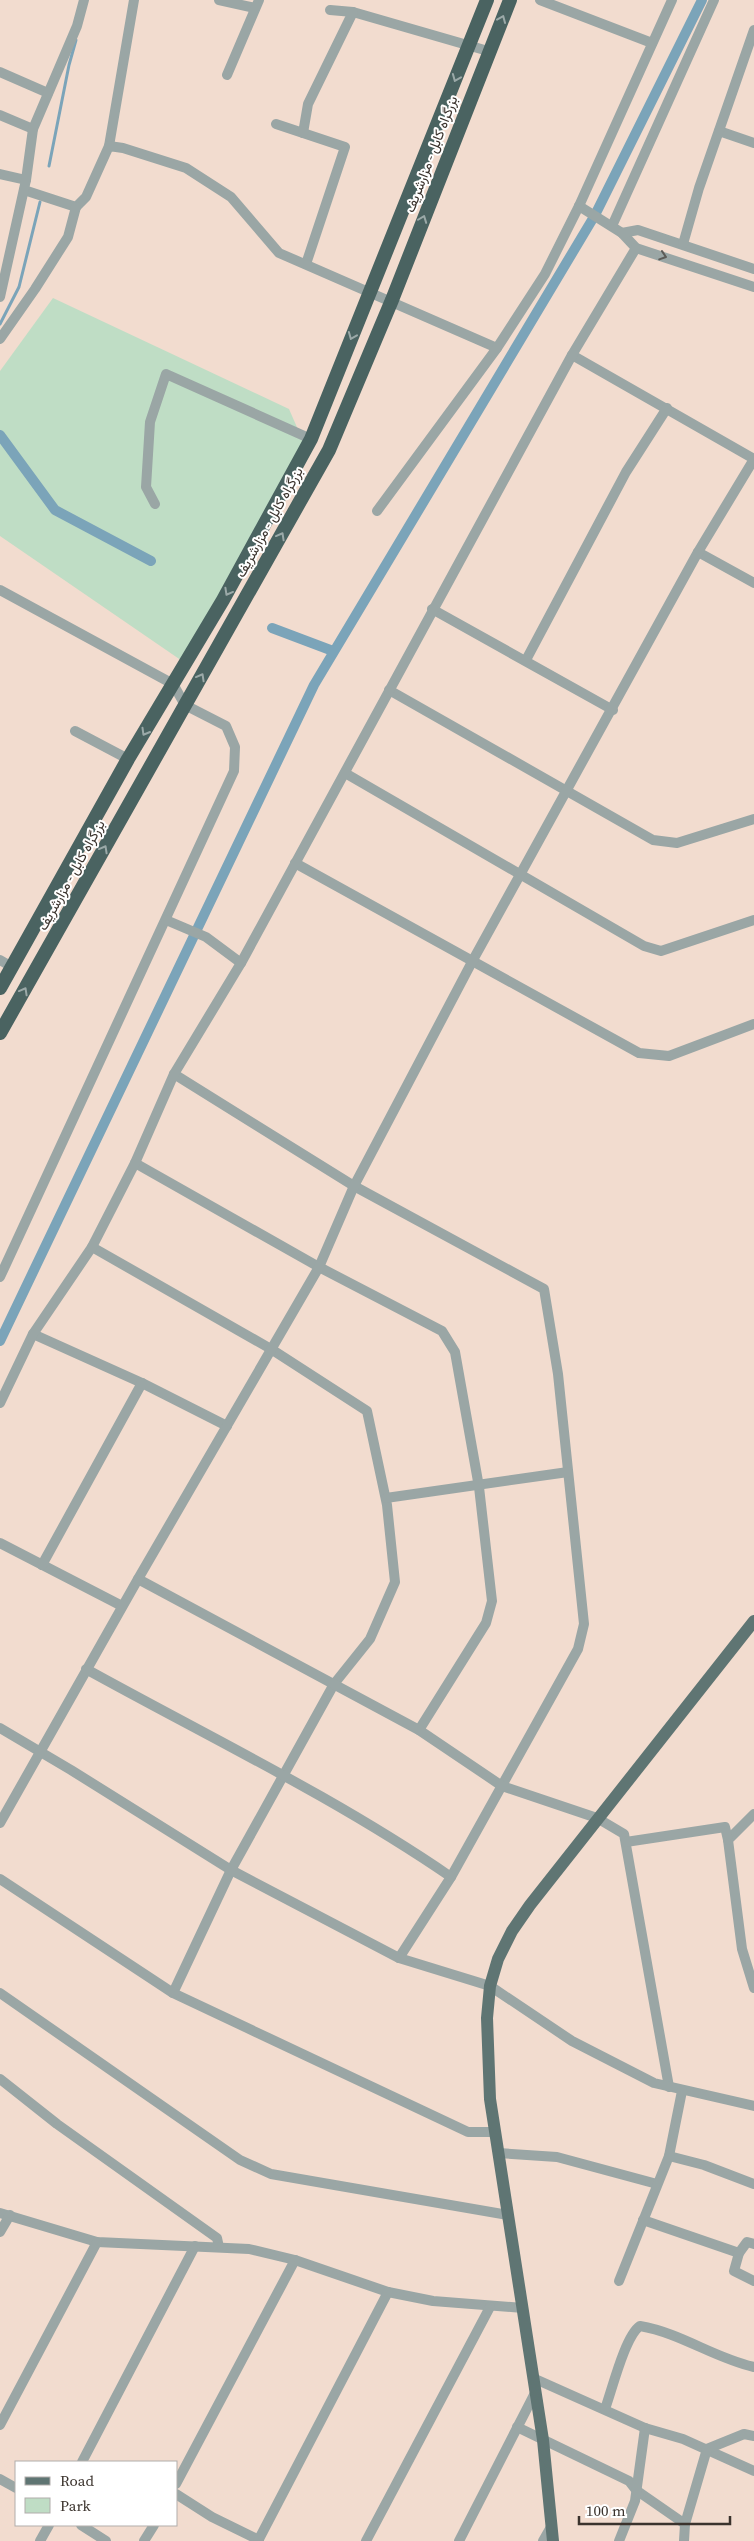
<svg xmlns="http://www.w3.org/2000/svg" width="754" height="2541" viewBox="0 0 754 2541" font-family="'Source Serif 4',Vazirmatn,serif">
<rect width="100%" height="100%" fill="#f2dccf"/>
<!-- green -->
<polygon fill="#bfddc5" points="53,298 289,409 306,448 188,665 0,536 0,371"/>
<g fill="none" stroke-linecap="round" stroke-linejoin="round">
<!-- stream -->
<g stroke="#7ba4b9" stroke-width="3">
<polyline points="49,166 69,65 76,40"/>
<polyline points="0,324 19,287 40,202"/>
</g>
<!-- canal -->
<g stroke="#7ba4b9" stroke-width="10">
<polyline points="0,435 55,510 151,561"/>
<polyline points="272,628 333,651"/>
<polyline points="0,1341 314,685 595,215 702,0"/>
</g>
<!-- minor -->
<g stroke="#9aa6a5" stroke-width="10">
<polyline points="219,0 255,8"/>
<polyline points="540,0 652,43"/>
<polyline points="353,12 488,51"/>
<polyline points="0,72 48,93"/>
<polyline points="227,75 259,0"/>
<polyline points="0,115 33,129"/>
<polyline points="276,124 345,147 306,264"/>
<polyline points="719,131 754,143"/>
<polyline points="303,133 308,104 353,12 330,10"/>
<polyline points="109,146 134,0"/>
<polyline points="0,174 26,180"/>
<polyline points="24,190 76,207 86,197 109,146 123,148 186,168 231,197 279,253 497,348"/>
<polyline points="579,206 622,233 636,248 754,287"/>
<polyline points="612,226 714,0"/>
<polyline points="622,233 638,230 754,269"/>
<polyline points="683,244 699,188 754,30"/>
<polyline points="0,297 26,180 33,129 77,26 84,0"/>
<polyline points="0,339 35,289 68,237 76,207"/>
<polyline points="572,355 754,459"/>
<polyline points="155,504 146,487 150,422 166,374 311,439"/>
<polyline points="377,511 497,348 545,274 579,206 672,0"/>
<polyline points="698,552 754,583"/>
<polyline points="0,590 173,684 185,705 226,726 235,747 234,771 0,1277"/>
<polyline points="432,609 613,710"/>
<polyline points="526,660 626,472 667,408"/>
<polyline points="389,690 653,840 677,843 754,819"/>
<polyline points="75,731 128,759"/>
<polyline points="345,773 644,946 661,951 754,920"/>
<polyline points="295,863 639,1053 669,1056 754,1024"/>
<polyline points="166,920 206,937 241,963"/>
<polyline points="0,960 12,967"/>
<polyline points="174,1074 354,1186 544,1289 558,1374 584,1624 578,1649 451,1877 399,1958"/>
<polyline points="135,1163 319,1267 442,1331 455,1352 479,1487 492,1601 486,1623 419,1730"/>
<polyline points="92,1247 271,1349 367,1411 387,1505 395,1582 370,1639 334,1684 231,1870 173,1993"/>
<polyline points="33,1334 142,1383 227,1426"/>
<polyline points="0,1403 33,1334 92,1247 135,1163 174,1074 241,963 572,355 636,248"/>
<polyline points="386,1498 568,1472"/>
<polyline points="0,1543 122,1606"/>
<polyline points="42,1565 142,1383"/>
<polyline points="138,1579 419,1730 502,1786 597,1818 624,1834 669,2087"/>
<path d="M86,1669C209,1737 336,1798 451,1877"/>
<polyline points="0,1728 71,1770 231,1870 399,1958 490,1986 572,2041 654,2083 754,2106"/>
<polyline points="754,1814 728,1840 742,1949 754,1988"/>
<polyline points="0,1823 138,1579 319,1267 354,1186 473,960 698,552 754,459"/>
<polyline points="626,1842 725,1827 728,1840"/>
<polyline points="0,1879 173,1993 468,2132 495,2132"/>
<polyline points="0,1993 240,2160 271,2174 508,2215"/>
<polyline points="0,2079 57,2124 217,2238 219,2247"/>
<polyline points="498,2153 557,2157 657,2184"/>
<polyline points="669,2156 704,2165 754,2184"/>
<polyline points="0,2213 97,2242 249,2249 295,2260 388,2292 433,2301 523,2308"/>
<polyline points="643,2220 739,2253"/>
<polyline points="0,2232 10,2215"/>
<polyline points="754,2244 747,2242 739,2253 734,2271 754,2281"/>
<polyline points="619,2281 669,2156 682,2091"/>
<polyline points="533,2378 645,2428 683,2439 754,2471"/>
<path d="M605,2409C612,2390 625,2336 640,2326C681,2333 714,2358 754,2367"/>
<polyline points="0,2425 97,2242"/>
<polyline points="517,2427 629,2481 636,2490 685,2524"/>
<polyline points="82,2462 195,2246"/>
<polyline points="0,2479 16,2488"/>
<polyline points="176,2484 295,2260"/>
<polyline points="176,2494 212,2517 259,2540"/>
<polyline points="81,2525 106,2541"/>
<polyline points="40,2541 49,2525"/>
<polyline points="144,2541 154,2525"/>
<polyline points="258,2541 388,2292"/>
<polyline points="366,2541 490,2307"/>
<polyline points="459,2541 536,2391"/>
<polyline points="543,2541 551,2527"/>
<polyline points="619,2541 635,2501 645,2428"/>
<polyline points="684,2541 685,2524 707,2449 744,2434 754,2436"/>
</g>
<!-- major -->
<polyline stroke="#5f7573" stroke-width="12" points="553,2541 543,2440 490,2099 487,2018 490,1986 498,1959 512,1931 530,1905 754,1621"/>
<!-- highway -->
<g stroke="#4a6361" stroke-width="14">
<polyline points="0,988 128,759 223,600 311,439 487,0"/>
<polyline points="0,1033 329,450 392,300 510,0"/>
</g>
</g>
<!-- one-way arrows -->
<defs><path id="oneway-chevron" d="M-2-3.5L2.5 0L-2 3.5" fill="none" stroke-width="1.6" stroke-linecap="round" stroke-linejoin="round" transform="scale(1.25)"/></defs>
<g stroke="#9ba9a8">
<use href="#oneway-chevron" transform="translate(502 19) rotate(-67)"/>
<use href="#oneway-chevron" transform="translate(456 78) rotate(112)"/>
<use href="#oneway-chevron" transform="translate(423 219) rotate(-69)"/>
<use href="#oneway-chevron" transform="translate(352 336) rotate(112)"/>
<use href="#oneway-chevron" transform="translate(281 536) rotate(-61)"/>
<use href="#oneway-chevron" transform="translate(228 592) rotate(119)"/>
<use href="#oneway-chevron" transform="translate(201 677) rotate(-61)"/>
<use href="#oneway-chevron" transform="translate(145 732) rotate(120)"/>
<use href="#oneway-chevron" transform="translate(104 849) rotate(-61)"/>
<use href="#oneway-chevron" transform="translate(24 991) rotate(-61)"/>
</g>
<use stroke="#5c5b57" href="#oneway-chevron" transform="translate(663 256) rotate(18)"/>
<g text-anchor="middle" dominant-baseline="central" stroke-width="4" stroke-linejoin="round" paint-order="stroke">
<!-- street labels -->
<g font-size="14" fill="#3b332d" stroke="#fff">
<text transform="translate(431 154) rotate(-69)">بزرگراه کابل - مزارشریف</text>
<text transform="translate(269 522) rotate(-61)">بزرگراه کابل - مزارشریف</text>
<text transform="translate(71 875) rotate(-61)">بزرگراه کابل - مزارشریف</text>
</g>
</g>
<!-- legend -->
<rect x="15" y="2461" width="162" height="65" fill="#ffffff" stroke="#b1adab"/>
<rect x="25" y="2477" width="25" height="8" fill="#5f7573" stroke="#b1adab"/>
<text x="60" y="2486" font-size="15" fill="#3b332d">Road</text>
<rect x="25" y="2498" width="25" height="15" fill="#bfddc5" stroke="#b1adab"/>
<text x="60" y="2511" font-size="15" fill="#3b332d">Park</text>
<!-- scale -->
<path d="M579 2516v8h151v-8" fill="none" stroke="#3b332d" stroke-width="2.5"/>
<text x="586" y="2516" font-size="15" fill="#3b332d" stroke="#ffffff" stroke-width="4" paint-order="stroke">100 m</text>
</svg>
